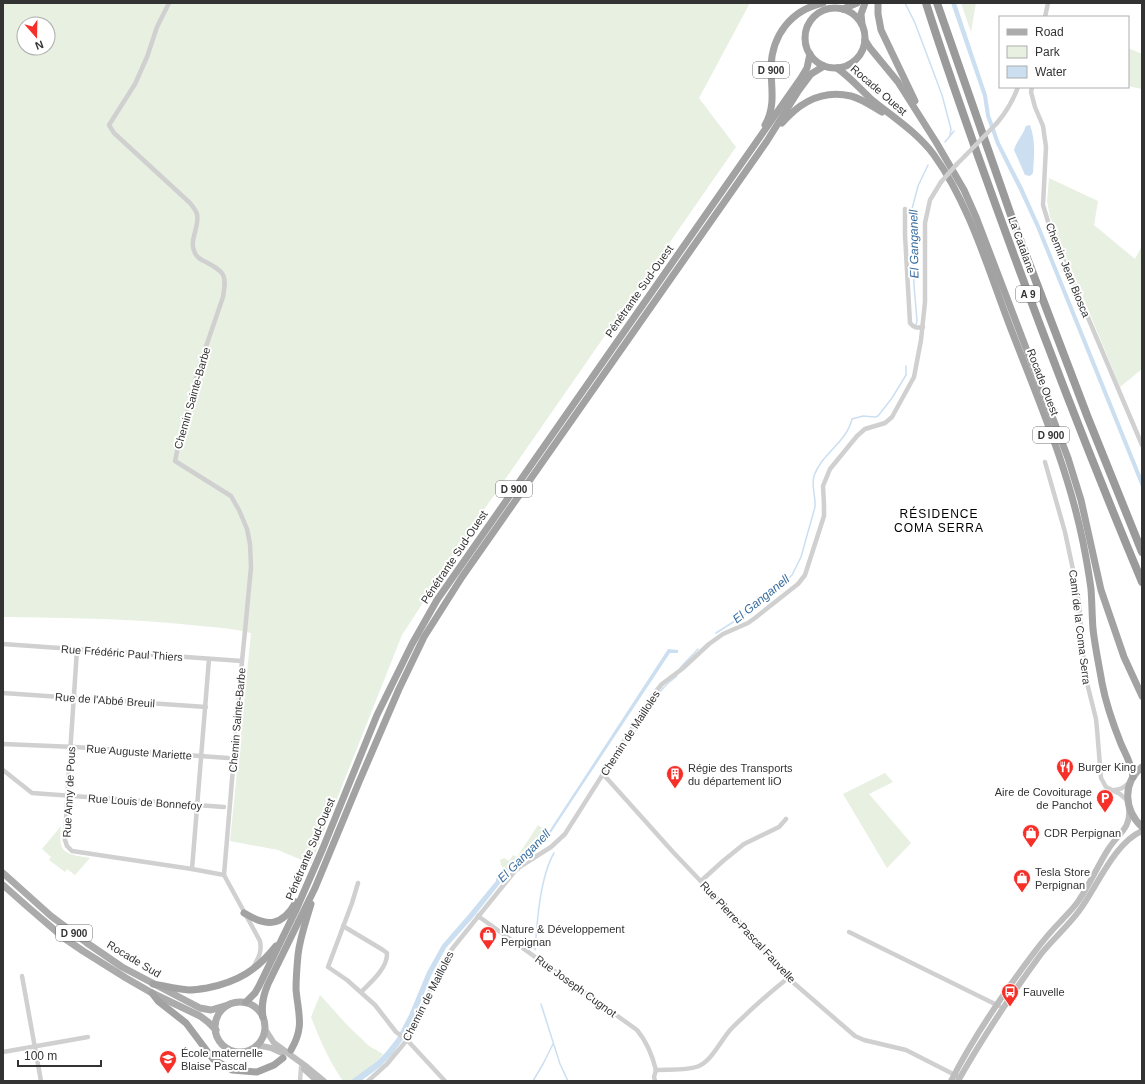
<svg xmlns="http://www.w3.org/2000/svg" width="1145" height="1084" viewBox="0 0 1145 1084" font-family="Helvetica,sans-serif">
<rect width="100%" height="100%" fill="#fff"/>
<!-- green -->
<g fill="#e7f0e1" fill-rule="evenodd">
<path d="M3,3H750L699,98L736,147L481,514L402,635L311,864L278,850L230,841L251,633C232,628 211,627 191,625C129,618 66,618 3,617ZM24,24H48V48H24Z"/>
<polygon points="961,3 976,3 971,32"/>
<polygon points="1128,48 1142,54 1142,89 1128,86"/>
<polygon points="1049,178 1098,201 1094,225 1135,259 1142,246 1142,369 1120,387 1050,217 1047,201"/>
<polygon points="885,773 893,782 869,794 911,843 887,868 843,794"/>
<polygon points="538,825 546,831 528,849 511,863 504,870 501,865 500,860 504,858 509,861 513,855 517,857"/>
<path d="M61,826C58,853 64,854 90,858L75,875L67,869L65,872L49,860L51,857L42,849Z"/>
<path d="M320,995L348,1026L369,1046L383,1054L376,1062L356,1078L350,1081H343C329,1061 320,1040 311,1017Z"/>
</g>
<!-- water -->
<g fill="#ccdff1">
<polygon points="951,3 956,3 987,95 990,115 1000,143 1023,188 1040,226 1142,478 1142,489 1036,227 1019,190 996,144 986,116 983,96"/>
<path d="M1030,125C1036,141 1034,157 1033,173L1030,176L1025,175L1014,150C1016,142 1023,135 1026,126Z"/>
<polygon points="668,649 678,650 678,653 670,653 550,834 531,853 514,866 472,919 446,948 432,974 410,1028 402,1041 391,1056 380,1067 361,1081 350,1081 376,1062 386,1052 397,1038 409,1015 427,972 442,945 468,915 496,881 496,879 511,863 548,833"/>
</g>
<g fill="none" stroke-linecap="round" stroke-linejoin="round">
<!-- stream -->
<g stroke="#ccdff1" stroke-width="1.5">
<polyline points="905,3 915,23 942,95 951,129 950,136"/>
<polyline points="945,142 954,131"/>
<polyline points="916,325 917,321 914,285 912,238 912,209 918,186 928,165"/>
<path d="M716,633L752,610L764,599L776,586L788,579L792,575L801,557L815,507C816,497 811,486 814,476C821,454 847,442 852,419L863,416L875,417L878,416L892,398L906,375V366"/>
<polyline points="680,668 698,649"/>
<polyline points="607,772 636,730 655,697 667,684 677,676"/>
<path d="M535,950C537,922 540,877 554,853"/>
<polyline points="541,1004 560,1064 568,1081"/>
<polyline points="533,1081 543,1064 553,1044"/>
</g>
<!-- minor -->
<g stroke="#d0d0d0" stroke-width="4.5">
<path d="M169,3L157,27L147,57L135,84L109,125L114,133L190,203C193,207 196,210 197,214C200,227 188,241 195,253C197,258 200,259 204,261C225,272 227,274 223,297L198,370L178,447L175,461L231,496L239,510L247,529L250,544L251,567L245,631L242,661L224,875"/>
<polyline points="1045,17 1048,3"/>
<polyline points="1032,87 1031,92 1035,107 1043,126 1046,147 1043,205 1050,228 1142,445"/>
<path d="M997,123C1007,111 1013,101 1018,87"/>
<polyline points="957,164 965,156"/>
<path d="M905,209V235L910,323C914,328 917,328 923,327"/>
<polyline points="1045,462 1065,532 1075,579 1079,604 1085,675 1096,719 1097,729 1101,778 1106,787 1120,794 1128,801"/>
<polyline points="3,644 242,661"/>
<path d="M77,649C73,713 68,777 65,840L67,846L72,851L192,869L224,875"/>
<polyline points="3,693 206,707"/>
<polyline points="3,744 75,747 228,758"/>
<polyline points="3,770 32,793 224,807"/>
<polyline points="603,774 673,852 752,935 788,978 855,1036 864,1040 906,1050 957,1076"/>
<path d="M1114,790C1121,790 1124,787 1129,783"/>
<polyline points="192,869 209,659"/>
<path d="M224,875L260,941C262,951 259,957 254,966"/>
<polyline points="701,881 723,861 744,844 779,827 786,819"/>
<polyline points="358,883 352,903 328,967 347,980 375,1005 396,1032 407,1040 445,1081"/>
<path d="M478,916L637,1030C647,1042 652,1054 656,1070"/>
<path d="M343,926L383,950L387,953C388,968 370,983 361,992"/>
<polyline points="849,932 999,1006"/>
<polyline points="22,976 41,1081"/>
<polyline points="3,1052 88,1037"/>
<path d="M656,1070C668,1069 688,1071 699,1066C712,1060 721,1040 731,1029C749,1011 768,994 788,978"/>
<polyline points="300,1081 301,1067"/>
<polyline points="368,1081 387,1064 407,1040 416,1022 443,962 452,949 515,871 521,866 551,847 565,834 653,695 662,684 682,669 709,644 723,634 748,623 755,618 798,584 805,575 824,516 824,505 823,486 830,469 857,436 865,429 885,423 892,417 914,377 921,340 925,302 925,223 930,200 941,182"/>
<polyline points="655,1081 654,1077 656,1070"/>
</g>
<!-- secondary -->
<g stroke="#bdbdbd" stroke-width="6">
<polyline points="265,1029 274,1043 307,1067 324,1081"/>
<polyline points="257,1045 271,1048 282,1053"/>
<polyline points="304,1069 317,1081"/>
<path d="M951,1081C974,1036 1003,994 1033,954C1042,942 1051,931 1061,921C1067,914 1074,908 1079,900C1090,884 1098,865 1109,848C1119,833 1131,828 1129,809"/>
<path d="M958,1081C983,1037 1011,995 1041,954C1053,939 1068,926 1079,911C1097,887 1114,843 1142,831"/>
</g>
<!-- primary -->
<g stroke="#ababab" stroke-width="7">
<path d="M1142,767C1122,783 1124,810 1142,827"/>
<polyline points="3,873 51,916 87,943 122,967 200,1008 211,1010 228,1005"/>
<polyline points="3,885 29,908 64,938 83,951 126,978 152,993 200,1016 208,1022 216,1030"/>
<circle cx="240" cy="1027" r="25"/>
</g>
<!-- trunk -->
<g stroke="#a2a2a2" stroke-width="7">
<polyline points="878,3 878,14 881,30 915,101"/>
<circle cx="835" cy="38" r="30"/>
<polyline points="843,9 857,3"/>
<polyline points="862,24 861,14 865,3"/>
<polyline points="865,40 870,48 898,82 936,142 964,190 976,217 1068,458 1081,500 1101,590 1124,657 1142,696"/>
<path d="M837,68C850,77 860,89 872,100C893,117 918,133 934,155C970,205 989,272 1011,329C1038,399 1068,468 1083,542C1086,557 1089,574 1091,589C1092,602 1092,616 1093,629C1095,647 1099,665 1102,683C1106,704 1113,724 1121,744C1126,755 1132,765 1133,777"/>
<path d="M782,123C800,102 822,89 851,96C862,99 872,106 882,112"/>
<path d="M765,125C776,106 771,87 771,67C772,35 791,10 823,3"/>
<path d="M244,913C267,927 282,927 296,902"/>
<path d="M153,984C165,986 177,989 189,990C195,990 201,989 207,988C238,982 257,970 276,946"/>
<polyline points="152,993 158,1001 186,1023 213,1059 232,1070 257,1072 274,1065 283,1058"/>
<polyline points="246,1002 255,993 259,986 296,910 323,848 377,715 412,644 437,600 801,78 807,68 810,54"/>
<path d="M263,1017C261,1005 263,996 268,984L315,888L359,782L399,689L424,637L462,577L767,141L799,90L811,74L824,66"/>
<path d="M291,1050C305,1026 298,1014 296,989C296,978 297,966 298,955C300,937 306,921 311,904"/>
</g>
<!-- motorway -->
<g stroke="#9a9a9a" stroke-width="8">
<path d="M926,3C942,54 960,105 978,156C1029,299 1083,441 1142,582"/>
<polyline points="937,3 1013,221 1088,418 1142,552"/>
</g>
<!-- minor-bridge -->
<g stroke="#d0d0d0" stroke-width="4.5">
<polyline points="965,156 997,123"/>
<polyline points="941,182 957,164"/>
</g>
</g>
<!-- icons -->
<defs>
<symbol id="restaurant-pin" viewBox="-11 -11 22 30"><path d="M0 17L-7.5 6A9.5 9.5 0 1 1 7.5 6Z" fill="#f62f29" stroke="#fff"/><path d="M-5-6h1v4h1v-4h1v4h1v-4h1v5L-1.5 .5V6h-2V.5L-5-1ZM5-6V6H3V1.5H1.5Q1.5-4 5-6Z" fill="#fff"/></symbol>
<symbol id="building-pin" viewBox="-11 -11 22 30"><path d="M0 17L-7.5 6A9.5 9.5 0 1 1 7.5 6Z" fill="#f62f29" stroke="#fff"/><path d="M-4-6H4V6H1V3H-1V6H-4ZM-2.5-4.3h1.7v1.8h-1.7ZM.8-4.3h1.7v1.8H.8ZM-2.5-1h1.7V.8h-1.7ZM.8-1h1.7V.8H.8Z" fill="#fff"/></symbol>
<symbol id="parking-pin" viewBox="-11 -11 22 30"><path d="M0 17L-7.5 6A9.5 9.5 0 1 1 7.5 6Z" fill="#f62f29" stroke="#fff"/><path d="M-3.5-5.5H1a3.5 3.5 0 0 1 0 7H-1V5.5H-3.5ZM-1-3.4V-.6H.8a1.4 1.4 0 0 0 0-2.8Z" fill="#fff"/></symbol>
<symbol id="shop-pin" viewBox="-11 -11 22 30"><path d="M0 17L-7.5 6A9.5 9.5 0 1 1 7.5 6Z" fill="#f62f29" stroke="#fff"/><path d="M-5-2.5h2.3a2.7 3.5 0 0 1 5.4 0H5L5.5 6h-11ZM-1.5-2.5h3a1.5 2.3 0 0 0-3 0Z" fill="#fff"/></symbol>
<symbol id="bus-pin" viewBox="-11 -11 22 30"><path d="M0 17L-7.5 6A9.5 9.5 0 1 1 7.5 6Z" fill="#f62f29" stroke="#fff"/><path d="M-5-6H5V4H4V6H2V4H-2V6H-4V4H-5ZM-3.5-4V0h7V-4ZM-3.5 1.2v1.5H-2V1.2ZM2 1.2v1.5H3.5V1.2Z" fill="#fff"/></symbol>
<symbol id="school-pin" viewBox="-11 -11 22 30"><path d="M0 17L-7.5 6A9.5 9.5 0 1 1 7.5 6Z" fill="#f62f29" stroke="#fff"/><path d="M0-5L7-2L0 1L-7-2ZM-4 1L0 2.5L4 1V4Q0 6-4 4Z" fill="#fff"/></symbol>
</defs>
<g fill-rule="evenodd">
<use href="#restaurant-pin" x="1055" y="757" width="20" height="27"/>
<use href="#building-pin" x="665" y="764" width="20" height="27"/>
<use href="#parking-pin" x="1095" y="788" width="20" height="27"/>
<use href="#shop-pin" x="1021" y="823" width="20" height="27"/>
<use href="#shop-pin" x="1012" y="868" width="20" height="27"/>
<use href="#shop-pin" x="478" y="925" width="20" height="27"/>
<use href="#bus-pin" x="1000" y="982" width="20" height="27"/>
<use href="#school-pin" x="158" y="1049" width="20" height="27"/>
</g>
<g text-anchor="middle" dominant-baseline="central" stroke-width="4" stroke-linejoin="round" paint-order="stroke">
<!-- shield labels -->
<g fill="#fff" stroke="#707070" stroke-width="1">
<rect x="753" y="62" width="36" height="16" rx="3"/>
<rect x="1016" y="286" width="24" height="16" rx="3"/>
<rect x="1033" y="427" width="36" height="16" rx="3"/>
<rect x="496" y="481" width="36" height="16" rx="3"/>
<rect x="56" y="925" width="36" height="16" rx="3"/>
</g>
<g font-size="10" font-weight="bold" fill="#333">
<text x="771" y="70">D 900</text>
<text x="1028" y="294">A 9</text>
<text x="1051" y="435">D 900</text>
<text x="514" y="489">D 900</text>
<text x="74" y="933">D 900</text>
</g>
<!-- street labels -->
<g font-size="11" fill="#333" stroke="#fff">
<text transform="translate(879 90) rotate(41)">Rocade Ouest</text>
<text transform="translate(1022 245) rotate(70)">La Catalane</text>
<text transform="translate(1068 270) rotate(68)">Chemin Jean Biosca</text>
<text transform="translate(639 291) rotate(-55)">Pénétrante Sud-Ouest</text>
<text transform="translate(1043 382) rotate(69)">Rocade Ouest</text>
<text transform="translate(192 398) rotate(-74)">Chemin Sainte-Barbe</text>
<text transform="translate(454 557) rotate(-56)">Pénétrante Sud-Ouest</text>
<text transform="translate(1080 627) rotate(83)">Camí de la Coma Serra</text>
<text transform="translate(122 653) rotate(4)">Rue Frédéric Paul Thiers</text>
<text transform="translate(105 700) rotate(4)">Rue de l'Abbé Breuil</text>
<text transform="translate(237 720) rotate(-85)">Chemin Sainte-Barbe</text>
<text transform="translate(630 733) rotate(-57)">Chemin de Mailloles</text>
<text transform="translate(139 752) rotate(4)">Rue Auguste Mariette</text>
<text transform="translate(69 792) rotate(-87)">Rue Anny de Pous</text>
<text transform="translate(145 802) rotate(4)">Rue Louis de Bonnefoy</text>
<text transform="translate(310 849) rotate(-67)">Pénétrante Sud-Ouest</text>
<text transform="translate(748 932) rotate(47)">Rue Pierre-Pascal Fauvelle</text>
<text transform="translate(134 959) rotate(31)">Rocade Sud</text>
<text transform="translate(576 986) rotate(36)">Rue Joseph Cugnot</text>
<text transform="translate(428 996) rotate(-63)">Chemin de Mailloles</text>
</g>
<!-- poi labels -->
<g font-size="11" fill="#333" stroke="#fff" text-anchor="start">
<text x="1078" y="767">Burger King</text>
<text x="688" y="768">Régie des Transports<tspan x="688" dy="13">du département liO</tspan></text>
<text x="1092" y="792" text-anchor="end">Aire de Covoiturage<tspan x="1092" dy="13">de Panchot</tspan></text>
<text x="1044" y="833">CDR Perpignan</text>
<text x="1035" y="872">Tesla Store<tspan x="1035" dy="13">Perpignan</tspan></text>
<text x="501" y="929">Nature &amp; Développement<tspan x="501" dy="13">Perpignan</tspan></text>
<text x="1023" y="992">Fauvelle</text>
<text x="181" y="1053">École maternelle<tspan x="181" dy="13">Blaise Pascal</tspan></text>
</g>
<!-- water labels -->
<g font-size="12" font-style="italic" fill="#376c9f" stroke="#fff">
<text transform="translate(914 244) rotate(-91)">El Ganganell</text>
<text transform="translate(761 599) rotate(-39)">El Ganganell</text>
<text transform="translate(524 856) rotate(-45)">El Ganganell</text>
</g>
<!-- neighbourhood labels -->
<g font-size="12" letter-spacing="1" fill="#000" stroke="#fff">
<text x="939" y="514">RÉSIDENCE<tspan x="939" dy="14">COMA SERRA</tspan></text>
</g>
</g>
<!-- border -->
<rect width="1145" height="1084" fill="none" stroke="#333333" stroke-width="8"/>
<!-- legend -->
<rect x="999" y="16" width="130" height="72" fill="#ffffff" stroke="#adadad"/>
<rect x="1007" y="29" width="20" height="6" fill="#ababab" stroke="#adadad"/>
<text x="1035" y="36" font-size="12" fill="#333333">Road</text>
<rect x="1007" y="46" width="20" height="12" fill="#e7f0e1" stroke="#adadad"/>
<text x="1035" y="56" font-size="12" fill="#333333">Park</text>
<rect x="1007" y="66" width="20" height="12" fill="#ccdff1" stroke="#adadad"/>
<text x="1035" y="76" font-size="12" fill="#333333">Water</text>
<!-- north arrow -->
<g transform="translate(36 36) rotate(160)"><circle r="19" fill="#ffffff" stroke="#adadad"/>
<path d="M0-3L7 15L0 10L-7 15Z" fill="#f62f29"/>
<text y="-6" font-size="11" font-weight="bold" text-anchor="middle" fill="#333333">N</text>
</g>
<!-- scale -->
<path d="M18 1060v6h83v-6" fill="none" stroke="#333333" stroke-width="2"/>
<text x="24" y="1060" font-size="12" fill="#333333" stroke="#ffffff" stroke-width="3" paint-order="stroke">100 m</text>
</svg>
